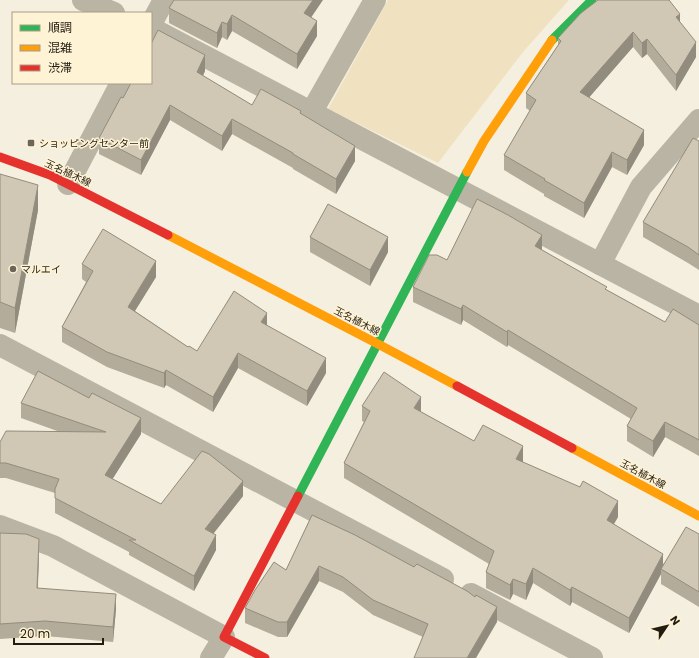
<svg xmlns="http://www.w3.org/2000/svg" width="699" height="658" viewBox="0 0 699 658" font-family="Poppins,'Noto Sans JP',sans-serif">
<rect width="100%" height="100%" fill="#f5efdf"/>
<!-- green -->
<polygon fill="#f0e2c1" points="388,0 569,0 523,52 438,163 328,109"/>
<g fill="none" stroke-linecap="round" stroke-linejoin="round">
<!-- street -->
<g stroke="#bab4a4" stroke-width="22">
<polyline points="83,0 114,13"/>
<polyline points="151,24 164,0"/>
<polyline points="151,28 699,316"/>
<polyline points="311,113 375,0"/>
<polyline points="68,184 121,83"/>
<polyline points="600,264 641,187 699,120"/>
<polyline points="0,345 443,579"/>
<polyline points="0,526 53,546 224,637 211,658"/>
<polyline points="471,594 592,658"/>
</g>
<!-- fast -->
<g stroke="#30b455" stroke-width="9">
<polyline points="552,40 592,0"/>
<polyline points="298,496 467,172"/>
</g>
<!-- slow -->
<g stroke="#ff9f0a" stroke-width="9">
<polyline points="467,172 484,141 552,40"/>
<polyline points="168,235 378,344 457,386"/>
<polyline points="572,448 699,516"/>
</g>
<!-- jam -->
<g stroke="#e5322d" stroke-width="9">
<polyline points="0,157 50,175 168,235"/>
<polyline points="457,386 572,448"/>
<polyline points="265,658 224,637 298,496"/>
</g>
</g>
<!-- wall -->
<g fill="#b3ac9b">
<polygon points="169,8 311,17 317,36 297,69 232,31 227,40 222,37 217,48 169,23"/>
<polygon points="680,22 696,57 676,91 647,54 642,58 633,47 589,97 644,145 627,175 612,167 584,218 544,196 544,194 504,170 504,155 530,111 526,108 526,93 558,45 558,38"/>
<polygon points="205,71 203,76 252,105 301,114 355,161 336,194 293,169 293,168 232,134 222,151 170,120 141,175 99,154 99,138 123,98"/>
<polygon points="699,141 699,270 688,263 643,237 643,222"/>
<polygon points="0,174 38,210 15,333 0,328"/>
<polygon points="310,237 388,252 370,286 310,252"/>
<polygon points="542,250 607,290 665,322 699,325 699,456 665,437 653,457 627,441 627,426 631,419 508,345 507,347 463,320 461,325 413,302 413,287 447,260"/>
<polygon points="82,264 156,277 135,311 188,347 197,351 267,325 326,373 307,406 238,368 213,412 166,385 164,388 107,367 62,342 62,327 86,282 82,279"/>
<polygon points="21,403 141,434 112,479 161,504 243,496 214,533 216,550 194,591 129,555 129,552 55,513 55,493 6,478 0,478 0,442 60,432 21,418"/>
<polygon points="362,406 421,412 474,441 523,462 522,462 618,517 614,524 663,564 699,534 699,607 661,584 661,574 629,633 572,602 570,606 533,583 526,600 513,594 510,600 486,588 486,572 489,564 344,478 344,463 364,422 362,421"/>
<polygon points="312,515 497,622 423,637 373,615 343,592 319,581 287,637 278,637 245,623 245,608 286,570"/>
<polygon points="0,533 39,554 38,588 116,609 113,642 45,636 0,639"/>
</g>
<!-- shaded-wall -->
<g fill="#928c7e">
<polygon points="313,0 323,0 304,28 304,13"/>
<polygon points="680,14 680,29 676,17"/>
<polygon points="232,15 232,31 227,40 227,24"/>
<polygon points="317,21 317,36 297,69 297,54"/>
<polygon points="222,22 222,37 217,48 217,33"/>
<polygon points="633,32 633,47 580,108 580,92"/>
<polygon points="647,39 647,54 642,58 642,43"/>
<polygon points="696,42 696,57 676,91 676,75"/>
<polygon points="205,55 205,71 197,88 197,72"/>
<polygon points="170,105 170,120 141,175 141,160"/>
<polygon points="232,119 232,134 222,151 222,136"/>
<polygon points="644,130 644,145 627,175 627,160"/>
<polygon points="355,146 355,161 336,194 336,179"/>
<polygon points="612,152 612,167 584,218 584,203"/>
<polygon points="38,185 38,210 15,333 15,308"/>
<polygon points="542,235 542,251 535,246"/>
<polygon points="388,237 388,252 370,286 370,270"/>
<polygon points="156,261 156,277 128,322 128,307"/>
<polygon points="463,305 463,320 461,325 461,309"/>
<polygon points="267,313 267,328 261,322"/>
<polygon points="508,330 508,345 507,347 507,332"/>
<polygon points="238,353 238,368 213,412 213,397"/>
<polygon points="326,358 326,373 307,406 307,391"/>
<polygon points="166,370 166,385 164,388 164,373"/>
<polygon points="421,397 421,412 414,408"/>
<polygon points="141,418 141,434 105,491 105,475"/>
<polygon points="665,422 665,437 653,457 653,441"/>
<polygon points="523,446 523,462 516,475 516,459"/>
<polygon points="243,481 243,496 205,544 205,529"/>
<polygon points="618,501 618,517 607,535 607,520"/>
<polygon points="216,535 216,550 194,591 194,576"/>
<polygon points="39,539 39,554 37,603 37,588"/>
<polygon points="663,554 663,570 661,569 661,574 629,633 629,618"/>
<polygon points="319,566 319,581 287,637 287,622"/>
<polygon points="533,568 533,583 526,600 526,584"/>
<polygon points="513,579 513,594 510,600 510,585"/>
<polygon points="572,587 572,602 570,606 570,590"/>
<polygon points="116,594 116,609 113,642 113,627"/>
<polygon points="497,607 497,622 476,658 467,658"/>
</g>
<!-- building -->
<g fill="#d0c8b4" stroke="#928c7e">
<polygon points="174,0 313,0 304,13 317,21 297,54 232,15 227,24 222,22 217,33 169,8"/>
<polygon points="598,0 669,0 680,14 676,17 696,42 676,75 647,39 642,43 633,32 580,92 644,130 627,160 612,152 584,203 544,180 545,179 504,155 536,100 526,93 561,41 558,38 581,13"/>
<polygon points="158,30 205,55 197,72 252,105 261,89 301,111 300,113 355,146 336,179 293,154 293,153 232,119 222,136 170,105 141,160 99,138 121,97 123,98 131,83 151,83 151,44"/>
<polygon points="693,138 699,141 699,255 688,247 643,222"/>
<polygon points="0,174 38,185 15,308 0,302"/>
<polygon points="477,199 508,215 542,235 535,246 607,287 605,289 665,322 673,309 699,325 699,440 665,422 653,441 627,426 637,408 508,330 507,332 463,305 461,309 413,287 429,255 437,255 447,260"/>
<polygon points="328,204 388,237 370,270 310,237"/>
<polygon points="103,229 156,261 128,307 188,347 189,346 197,351 234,291 267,313 261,322 326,358 307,391 238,353 213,397 166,370 164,373 107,352 62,327 93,271 82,264"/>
<polygon points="38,371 89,398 92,393 141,418 105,475 161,504 202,451 209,454 243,481 205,529 216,535 194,576 129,540 136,540 55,498 55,489 59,479 6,463 0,463 0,442 6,431 106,432 21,403"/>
<polygon points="384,372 421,397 414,408 474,441 483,425 523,446 516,459 580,487 583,481 618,501 607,520 663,554 629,618 572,587 570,590 533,568 526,584 513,579 510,585 486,572 494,551 344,463 370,411 362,406"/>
<polygon points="312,515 355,535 414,567 417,564 467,591 475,597 476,595 497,607 467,658 414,658 428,624 373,600 343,577 319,566 287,622 278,622 245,608 255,590 274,562 286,570"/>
<polygon points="686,527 699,534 699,592 661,569"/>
<polygon points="0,533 26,534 39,539 37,588 116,594 113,627 45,621 0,624"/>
</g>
<!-- markers -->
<g fill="#6c665a" stroke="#fff3d5" stroke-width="1.5">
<rect x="27" y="139" width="8" height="8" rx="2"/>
<circle cx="13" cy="269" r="4"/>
</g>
<g text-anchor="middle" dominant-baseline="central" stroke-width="3" stroke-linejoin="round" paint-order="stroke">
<!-- poi labels -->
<g font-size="10" fill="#221d12" stroke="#fff3d5" text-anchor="start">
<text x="39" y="143">ショッピングセンター前</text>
<text x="21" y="269">マルエイ</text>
</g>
<!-- street labels -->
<g font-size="10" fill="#221d12" stroke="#fff3d5">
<text transform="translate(68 173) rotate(25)">玉名植木線</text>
<text transform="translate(357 321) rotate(27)">玉名植木線</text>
<text transform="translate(643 474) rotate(28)">玉名植木線</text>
</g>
</g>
<!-- legend -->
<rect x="12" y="12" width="140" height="72" fill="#fff3d5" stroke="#a79d87"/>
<rect x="20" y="25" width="20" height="6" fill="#30b455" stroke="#a79d87"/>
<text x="48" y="32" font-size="12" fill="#221d12">順調</text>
<rect x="20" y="45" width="20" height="6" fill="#ff9f0a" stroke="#a79d87"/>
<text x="48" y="52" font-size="12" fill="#221d12">混雑</text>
<rect x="20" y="65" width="20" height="6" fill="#e5322d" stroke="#a79d87"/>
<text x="48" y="72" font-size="12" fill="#221d12">渋滞</text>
<!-- north arrow -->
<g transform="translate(667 626) rotate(55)" stroke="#fff3d5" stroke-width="3" paint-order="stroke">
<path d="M0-3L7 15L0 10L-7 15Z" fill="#221d12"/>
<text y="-6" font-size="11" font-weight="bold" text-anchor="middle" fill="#221d12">N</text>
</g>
<!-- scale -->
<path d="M14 638v6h89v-6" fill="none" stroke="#221d12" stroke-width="2"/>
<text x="20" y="638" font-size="12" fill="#221d12" stroke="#fff3d5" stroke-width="3" paint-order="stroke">20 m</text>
</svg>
